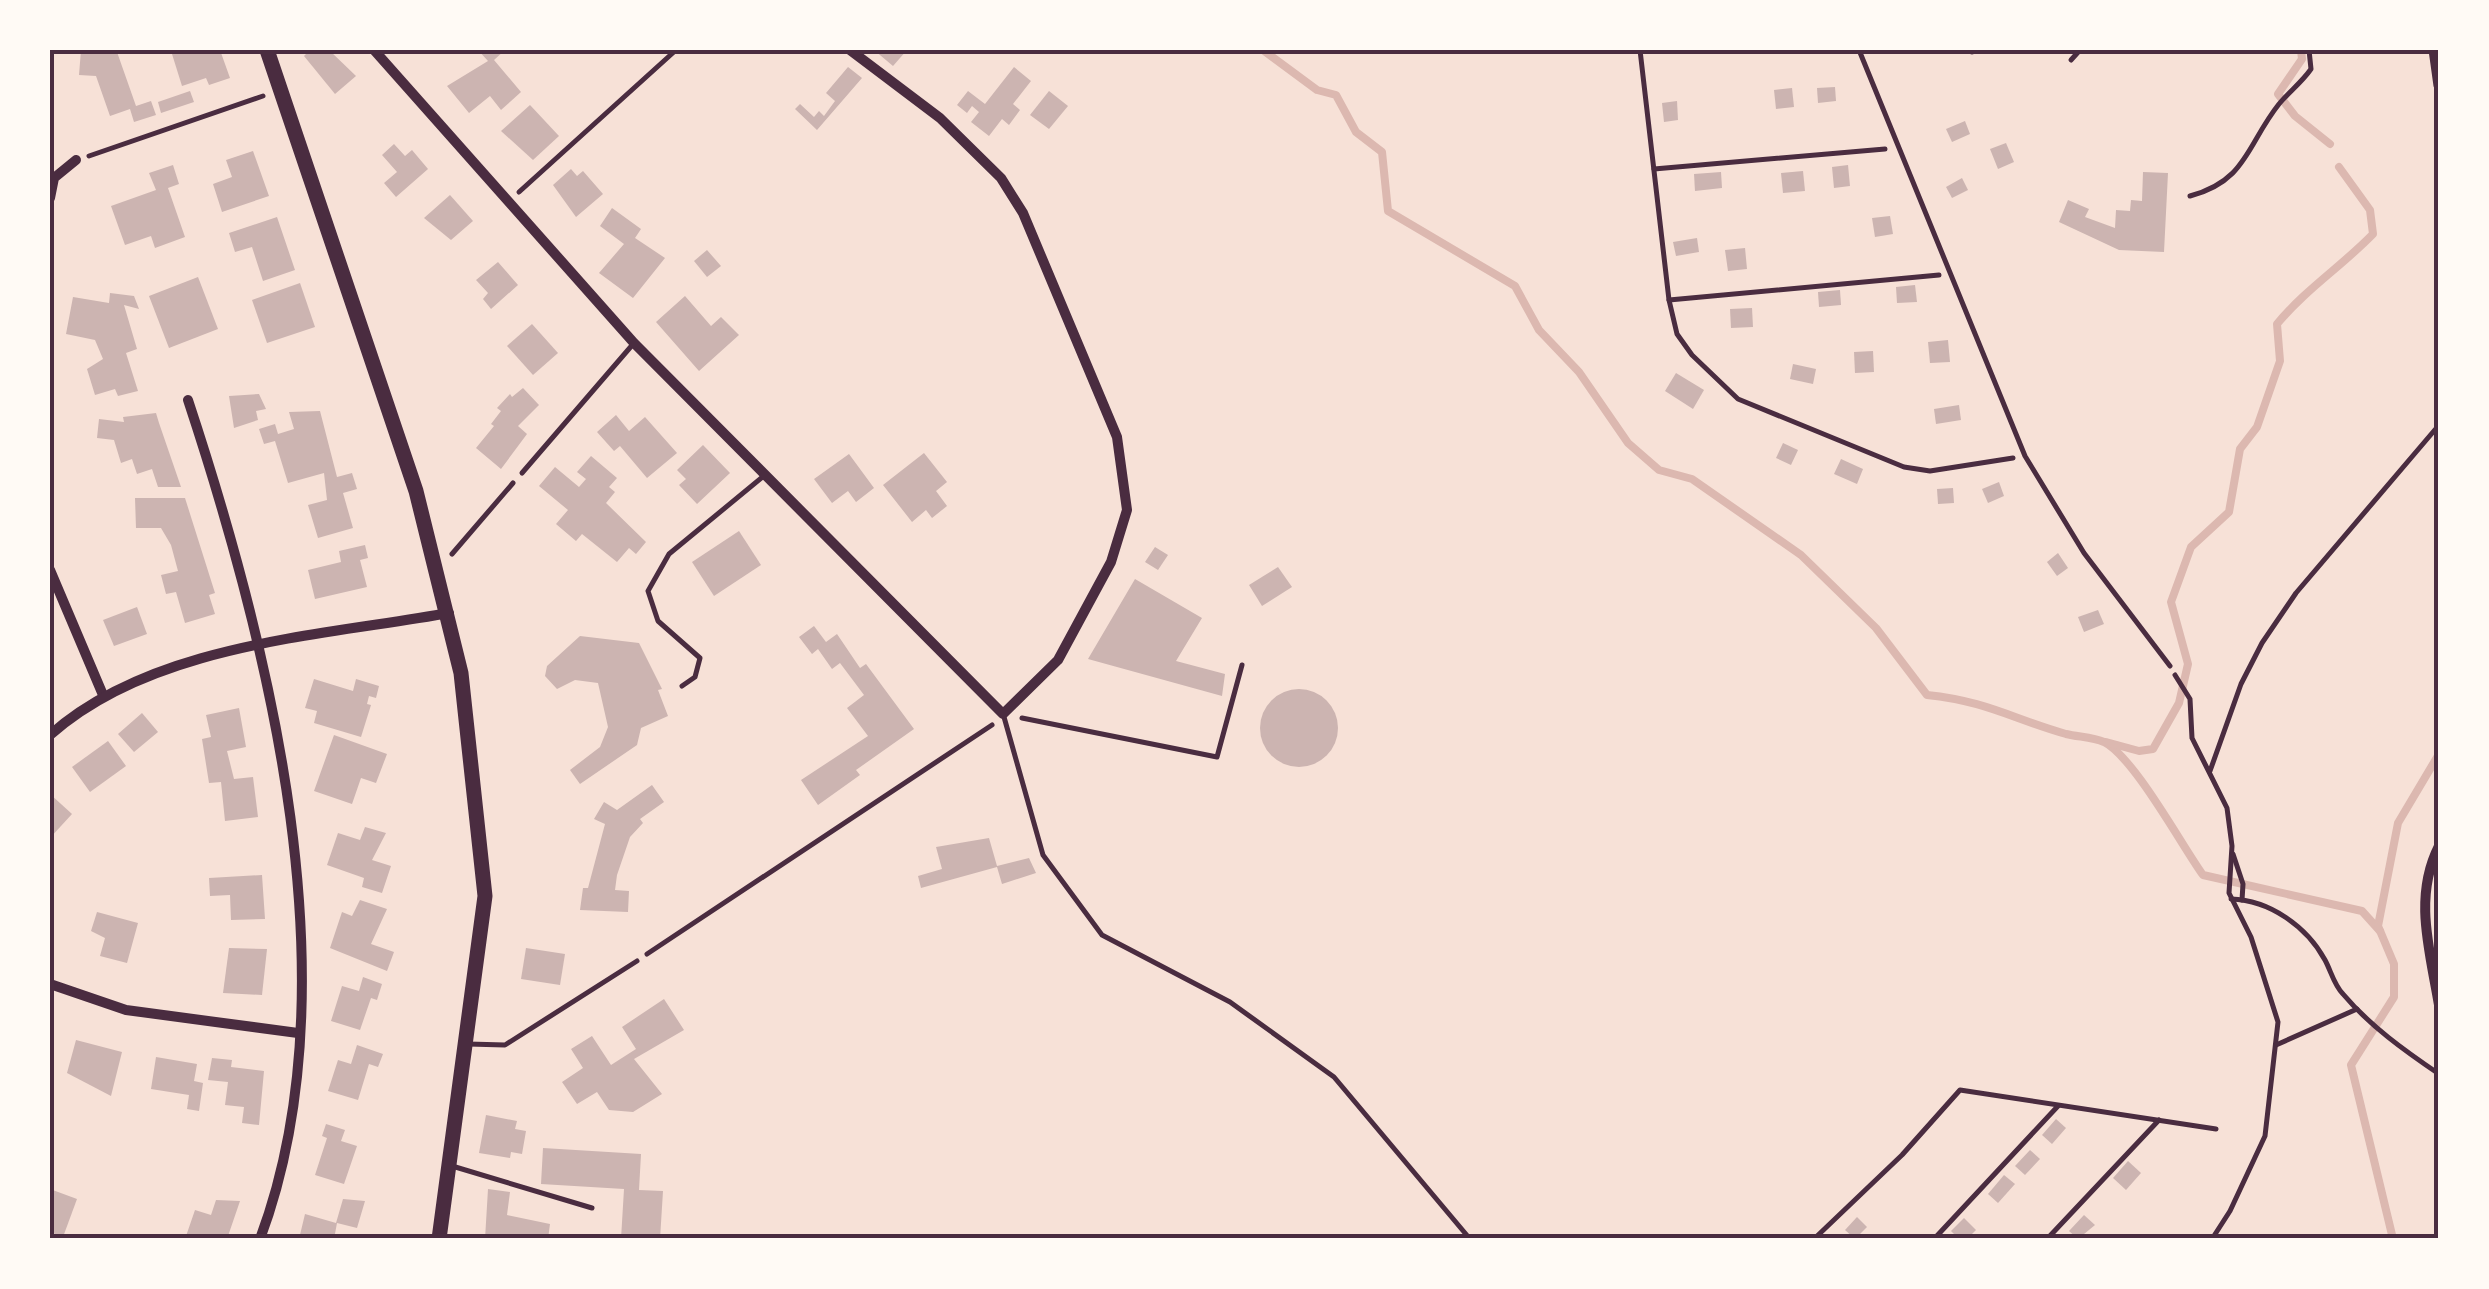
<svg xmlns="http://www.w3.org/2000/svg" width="2489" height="1289" viewBox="0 0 2489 1289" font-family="'Archivo Narrow',sans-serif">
<rect width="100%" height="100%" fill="#f7e1d7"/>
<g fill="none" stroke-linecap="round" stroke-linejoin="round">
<!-- stream -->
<g stroke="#dcb8b0" stroke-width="8">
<path d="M1263,50L1317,90L1336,95L1356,132L1382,152L1388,211L1515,286L1539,330L1579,372L1628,443L1659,470L1692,479L1801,555L1876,628L1927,695C1986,701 2013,719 2066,734C2078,737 2093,737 2104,742C2134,757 2182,846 2203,875L2362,911L2380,931"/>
<polyline points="2301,50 2302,59 2278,94 2295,116 2330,144"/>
<path d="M2106,742L2139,751L2153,749L2179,703L2188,664L2171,602L2191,547L2229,512L2240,449L2257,427L2280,361L2277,324C2306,289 2342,266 2373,234L2370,210L2339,167"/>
<polyline points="2393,1239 2351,1065 2394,997 2394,964 2378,926 2398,823 2439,754"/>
</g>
</g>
<!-- building -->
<g fill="#ccb4b1">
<polygon points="81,50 117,52 136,106 151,101 156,115 134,122 130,109 110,116 96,76 79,75"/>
<polygon points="183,50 220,50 230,78 209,85 206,78 182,86 172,54"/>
<polygon points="310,50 329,50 356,76 335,94 304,56"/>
<polygon points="478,50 505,50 494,60 521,92 501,110 490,96 469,113 447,86 488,61"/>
<polygon points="874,50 907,50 893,66"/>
<polygon points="848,67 862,78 817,130 795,109 800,104 814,117 819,111 824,116 835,101 826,93"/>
<polygon points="1014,67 1031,81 1013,104 1020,110 1009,125 1002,119 989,136 971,122 979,112 972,106 967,113 957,105 968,91 985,104"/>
<polygon points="1835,87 1836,101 1818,103 1817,88"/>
<polygon points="1792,88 1794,107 1776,109 1774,90"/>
<polygon points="190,91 194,102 161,113 158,102"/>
<polygon points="1049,91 1068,106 1049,129 1030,115"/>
<polygon points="1677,101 1678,120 1664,122 1662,103"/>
<polygon points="530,105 559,136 533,160 501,131"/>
<polygon points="1965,121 1970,134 1952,142 1946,129"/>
<polygon points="2006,143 2014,162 1998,169 1990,149"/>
<polygon points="394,144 405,156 412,150 428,169 396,197 384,183 397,172 382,155"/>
<polygon points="253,151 269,196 222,212 213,184 232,177 226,160"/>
<polygon points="173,165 179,184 168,188 185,237 155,248 151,236 125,245 111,206 156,190 149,173"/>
<polygon points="1848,165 1850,186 1834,188 1832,167"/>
<polygon points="571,169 577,176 583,171 603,194 576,217 553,185"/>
<polygon points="1803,171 1805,191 1783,193 1781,173"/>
<polygon points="1721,172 1722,188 1695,191 1694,174"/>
<polygon points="2143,172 2168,173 2164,252 2119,250 2059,222 2068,200 2089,209 2085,217 2115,228 2116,210 2130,211 2131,200 2142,201"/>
<polygon points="1962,178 1968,190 1952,198 1946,187"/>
<polygon points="450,195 473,221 451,240 424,218"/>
<polygon points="612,208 641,229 635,238 665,258 633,298 599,273 624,244 600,226"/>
<polygon points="1890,216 1893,234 1875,237 1872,218"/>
<polygon points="277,217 295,270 263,281 252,247 235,252 229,233"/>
<polygon points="1697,238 1699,252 1676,256 1673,242"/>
<polygon points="1745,248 1747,269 1728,271 1725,250"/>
<polygon points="707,250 721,266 707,277 694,261"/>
<polygon points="498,262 518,285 491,309 483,299 488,293 476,280"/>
<polygon points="198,277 218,329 169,348 149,296"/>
<polygon points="300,283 315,327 267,343 252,300"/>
<polygon points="1915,285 1917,302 1897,303 1896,287"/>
<polygon points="1840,290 1841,305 1819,307 1818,292"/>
<polygon points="110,293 134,296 139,309 124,305 137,349 126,353 138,391 118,396 115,389 95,395 87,369 103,359 95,340 66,334 73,297 109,303"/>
<polygon points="685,296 711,326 721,317 739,335 699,371 656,322"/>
<polygon points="1752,308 1753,327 1731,328 1730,309"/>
<polygon points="532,324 558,353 533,375 507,346"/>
<polygon points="1948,340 1950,362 1930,363 1928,342"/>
<polygon points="1873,351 1874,372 1855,373 1854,352"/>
<polygon points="1793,364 1816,369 1813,384 1790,379"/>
<polygon points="1676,373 1704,390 1693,409 1665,391"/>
<polygon points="523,388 539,405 518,426 527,434 501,469 476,448 494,426 491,424 501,411 497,408 510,394 512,397"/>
<polygon points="259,394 266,409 256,411 258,420 234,428 229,396"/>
<polygon points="1959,405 1961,420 1936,424 1934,409"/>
<polygon points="320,411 337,477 352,473 357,489 343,493 353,528 318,538 308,505 327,500 324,473 288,483 275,441 264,444 259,429 275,424 278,434 294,429 289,412"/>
<polygon points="156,413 159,423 181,487 158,487 152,469 137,474 132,459 121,463 114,440 97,438 99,419 124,422 123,417"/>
<polygon points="616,415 629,431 645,417 677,453 647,478 620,446 614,451 597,432"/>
<polygon points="1783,443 1798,450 1791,465 1776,458"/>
<polygon points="703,445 730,473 697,504 679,485 686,479 677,470"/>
<polygon points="924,453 947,482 936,491 947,506 932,518 926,510 912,522 883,485"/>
<polygon points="849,454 874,488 856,502 848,491 832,503 814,479"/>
<polygon points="591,456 617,478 609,487 615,492 606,503 646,542 636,554 629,548 617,562 582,534 576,541 556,524 568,510 539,486 555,467 579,487 586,479 577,472"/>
<polygon points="1841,459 1863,469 1857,484 1834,474"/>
<polygon points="1999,482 2004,496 1988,503 1982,489"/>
<polygon points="1953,488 1954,503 1938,504 1937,489"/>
<polygon points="135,498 185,498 215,593 209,595 215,614 185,623 176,592 166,594 161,575 178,571 171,545 161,528 136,528"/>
<polygon points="739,531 761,565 714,596 692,562"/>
<polygon points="365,545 368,558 360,560 367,587 315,599 308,570 341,562 339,551"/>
<polygon points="1155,547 1168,555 1158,570 1145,562"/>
<polygon points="2058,553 2068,568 2057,576 2047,562"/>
<polygon points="1278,567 1292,587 1262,606 1249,585"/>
<polygon points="1135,579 1202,618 1176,661 1225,674 1222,696 1088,659"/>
<polygon points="137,607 147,634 114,646 103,620"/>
<polygon points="2098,610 2104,624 2084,632 2078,617"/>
<polygon points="814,626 826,642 837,634 860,668 866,664 914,729 856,770 860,775 818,805 801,780 868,736 847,708 864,695 840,663 832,669 818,649 812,654 799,637"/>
<polygon points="580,636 639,643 662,689 658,690 668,716 641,728 637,745 580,784 570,770 600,747 608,727 598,683 575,680 557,689 545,676 547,666"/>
<polygon points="314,679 353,691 356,679 379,686 376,698 369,696 367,704 371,705 361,737 314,723 317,711 305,708"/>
<circle cx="1299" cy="728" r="39"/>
<polygon points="239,708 246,747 227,751 234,779 253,777 258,817 225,821 221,782 209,783 202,739 211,737 206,715"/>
<polygon points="142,713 158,732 134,752 118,734"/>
<polygon points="334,735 387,754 376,783 361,778 352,804 314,791"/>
<polygon points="108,741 126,766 90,792 72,767"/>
<polygon points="652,785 664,802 640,819 643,823 630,837 617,875 615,890 629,891 628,912 580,910 583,888 588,888 605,824 594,819 604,802 617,810"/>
<polygon points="50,794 72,814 50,838"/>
<polygon points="365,827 386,833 372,860 391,866 382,893 362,887 364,878 327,865 338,833 360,840"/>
<polygon points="989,838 997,866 1029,858 1036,873 1002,884 997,867 921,888 918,876 942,869 936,847"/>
<polygon points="262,875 265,919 231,920 230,895 210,896 209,878"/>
<polygon points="360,900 387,909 371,944 394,952 387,971 330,948 342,912 352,916"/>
<polygon points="97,912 138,923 127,963 100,956 105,938 91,931"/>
<polygon points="229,948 267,949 262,995 223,993"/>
<polygon points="526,948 565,954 560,985 521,979"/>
<polygon points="363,977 382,984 377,1000 371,998 360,1030 331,1021 342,986 359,991"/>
<polygon points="664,999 684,1030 634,1059 662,1094 633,1112 609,1110 597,1092 577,1104 562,1082 583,1068 571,1049 592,1036 611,1065 636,1049 622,1027"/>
<polygon points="76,1040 122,1052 111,1096 67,1073"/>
<polygon points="357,1045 383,1054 378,1067 369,1064 358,1100 328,1091 338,1060 351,1064"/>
<polygon points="156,1057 197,1064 194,1081 203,1083 199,1111 187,1109 189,1095 151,1089"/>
<polygon points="212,1058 232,1060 231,1067 264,1071 259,1125 242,1123 244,1107 225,1105 228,1082 208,1080"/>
<polygon points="486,1115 517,1121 515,1129 526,1131 522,1154 511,1152 510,1158 479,1153"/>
<polygon points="2056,1119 2066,1128 2052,1144 2042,1135"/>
<polygon points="326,1124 345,1130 341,1141 357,1146 344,1184 315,1175 327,1138 322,1136"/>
<polygon points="543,1148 641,1154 639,1190 663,1191 660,1239 621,1239 624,1189 541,1184"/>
<polygon points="2030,1150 2040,1159 2025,1175 2015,1166"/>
<polygon points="2128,1161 2141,1173 2126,1190 2113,1178"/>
<polygon points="2004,1175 2015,1184 1998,1203 1988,1194"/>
<polygon points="50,1189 77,1199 63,1237 50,1232"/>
<polygon points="488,1189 510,1192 507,1215 550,1224 548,1239 485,1239"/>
<polygon points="343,1199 365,1201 357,1228 337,1223 334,1239 299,1239 305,1214 336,1223"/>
<polygon points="216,1200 240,1201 227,1239 185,1239 195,1210 211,1215"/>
<polygon points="2084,1215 2095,1225 2078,1239 2069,1231"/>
<polygon points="1857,1217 1867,1227 1855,1239 1845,1230"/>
<polygon points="1964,1218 1976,1230 1967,1239 1959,1239 1951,1231"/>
</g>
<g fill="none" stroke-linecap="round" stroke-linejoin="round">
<!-- path -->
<g stroke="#4a2c40" stroke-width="5">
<polyline points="1640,50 1669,300 1677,334 1692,355 1738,399 1904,467 1930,471 2013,458"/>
<polyline points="2431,50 2436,86"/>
<polyline points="1972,52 1972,50"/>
<polyline points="2071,60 2080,50"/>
<polyline points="89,156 263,96"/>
<polyline points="1654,169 1885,149"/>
<polyline points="519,192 676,50"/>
<path d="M2190,196C2247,181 2247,144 2279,104C2290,91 2302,82 2311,69L2309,50"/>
<polyline points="1669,300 1939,275"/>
<polyline points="452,554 513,483"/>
<polyline points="2175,675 2190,699 2192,738 2227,808 2232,846 2229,893 2251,937 2278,1022 2265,1136 2230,1211 2212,1239"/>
<polyline points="1022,718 1217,757 1242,665"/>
<polyline points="2210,771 2241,684 2262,643 2296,593 2439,425"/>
<polyline points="2233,854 2243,884 2242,900"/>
<path d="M2231,899C2270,900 2307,927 2325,960C2331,971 2334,985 2343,994C2370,1026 2405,1051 2439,1074"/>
<polyline points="647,954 992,725"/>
<polyline points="2276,1045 2357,1009"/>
<polyline points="1814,1239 1902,1155 1960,1090 2216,1129"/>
<polyline points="1934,1239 2058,1106"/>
<polyline points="2047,1239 2159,1120"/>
</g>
<!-- service -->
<g stroke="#4a2c40" stroke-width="5">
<polyline points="1859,50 2025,456 2084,553 2170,666"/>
<polyline points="522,473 634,343"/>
<polyline points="682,686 695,677 700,658 658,621 648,591 669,554 765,475"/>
<polyline points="1004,717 1043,855 1102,935 1230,1002 1334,1077 1470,1239"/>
<polyline points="468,1044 505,1045 637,961"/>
<polyline points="452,1166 592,1208"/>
</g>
<!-- minor -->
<g stroke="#4a2c40" stroke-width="10">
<polyline points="374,50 634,343 1003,714 1058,660 1111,562 1127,510 1117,437 1023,213 1001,178 940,118 850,50"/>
<polyline points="50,198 54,178 76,160"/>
<path d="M188,400C270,648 355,985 260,1239"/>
<polyline points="50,570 103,695"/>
<path d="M50,735C152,644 320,636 449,613"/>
<path d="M2439,846C2413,897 2430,951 2439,1005"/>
<polyline points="50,984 126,1010 298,1033"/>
</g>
<!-- secondary -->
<polyline stroke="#4a2c40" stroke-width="15" points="267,50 416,491 461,673 485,896 439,1239"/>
</g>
<!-- border -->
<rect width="2489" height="1289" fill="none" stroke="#fffaf5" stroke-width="105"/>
<rect x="52" y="52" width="2384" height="1184" fill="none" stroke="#4a2c40" stroke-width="4"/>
</svg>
